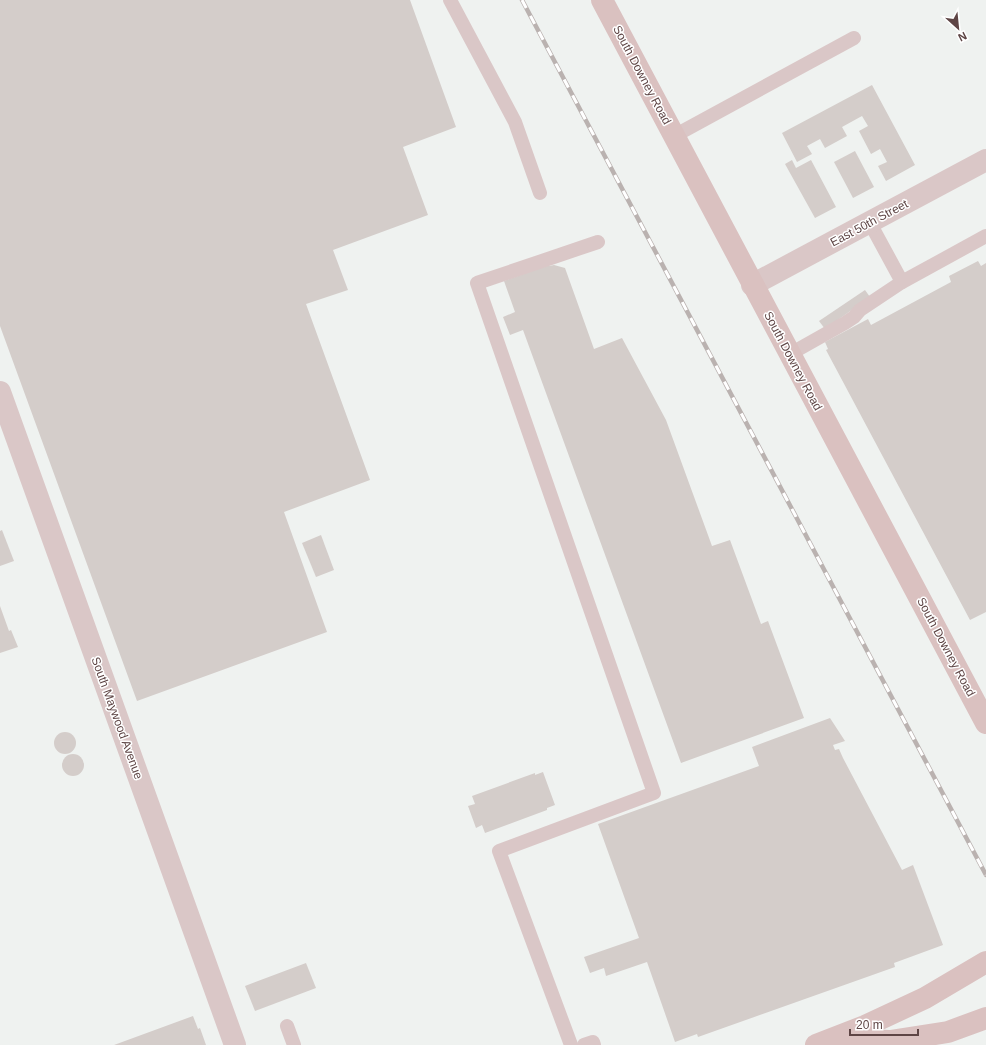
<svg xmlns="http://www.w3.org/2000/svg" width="986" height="1045" viewBox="0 0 986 1045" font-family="Arial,sans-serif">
<rect width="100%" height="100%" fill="#eff2f0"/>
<!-- building -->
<g fill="#d4cdca">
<polygon points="0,0 410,0 456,127 403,147 428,215 333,250 348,290 306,304 370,480 284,512 327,632 137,701 0,326"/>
<polygon points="872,85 915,165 886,181 878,166 887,162 880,149 871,154 859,131 868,126 862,116 842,127 847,136 825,148 820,139 807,146 812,154 797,162 782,133"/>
<polygon points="855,151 874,187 853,198 834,162"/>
<polygon points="792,160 796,168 811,160 836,207 815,218 785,164"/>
<polygon points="978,261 981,266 986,263 986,612 970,620 826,350 828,349 825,342 868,319 871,325 951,282 949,276"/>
<polygon points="549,265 549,266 554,265 565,268 594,349 622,338 666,420 712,546 730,540 761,624 768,621 804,718 681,763 523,330 510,335 503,317 515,312 504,281"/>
<polygon points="865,290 870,297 825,329 819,321"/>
<polygon points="2,530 14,561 0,566 0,531"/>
<polygon points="321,535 334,570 316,577 302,543"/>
<polygon points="0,606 9,631 11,630 18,647 0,653"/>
<polygon points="830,718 845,741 833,745 835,750 839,749 843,758 902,870 913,865 943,945 894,963 895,967 698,1037 697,1034 675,1042 647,962 606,976 604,968 590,973 584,957 639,938 598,824 759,766 752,747"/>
<circle cx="65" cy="743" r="11"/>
<circle cx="73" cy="765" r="11"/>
<polygon points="543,772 555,805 547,808 547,810 485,833 482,825 476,828 468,806 475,804 472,796 535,773 535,775"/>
<polygon points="306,963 316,988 255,1011 245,986"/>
<polygon points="193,1016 198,1029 200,1028 206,1045 114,1045"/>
</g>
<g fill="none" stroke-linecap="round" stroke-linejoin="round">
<!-- service -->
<g stroke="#dac7c7" stroke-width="14">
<polyline points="450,0 515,122 540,193"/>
<polyline points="674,136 854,38"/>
<polyline points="870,223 902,282"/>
<polyline points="790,354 845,323 854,317 860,310 902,282 986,236"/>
<polyline points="287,1026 294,1045"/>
<polyline points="571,1045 499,851 654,793 477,283 598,242"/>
<polyline points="584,1045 593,1042 594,1045"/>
</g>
<!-- minor -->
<g stroke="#dac7c7" stroke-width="22">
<polyline points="752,285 986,160"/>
<polyline points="0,392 235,1045"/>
</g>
<!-- secondary -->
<g stroke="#dac1c0" stroke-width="22">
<polyline points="602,0 986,723"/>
<polyline points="842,1039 890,1041 948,1032 986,1018"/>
<polyline points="816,1045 865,1026 925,998 986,962"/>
</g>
<defs>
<polyline id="rail" points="522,0 986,875"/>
</defs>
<!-- rail casing -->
<use href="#rail" stroke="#bab2b0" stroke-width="4.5"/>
<!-- rail -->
<use href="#rail" stroke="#fff" stroke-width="3" stroke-dasharray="9" stroke-linecap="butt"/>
</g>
<g text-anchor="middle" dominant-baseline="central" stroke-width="3" stroke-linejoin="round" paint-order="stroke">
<!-- street labels -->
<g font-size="12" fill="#5e4545" stroke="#fff">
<text transform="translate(642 75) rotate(62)">South Downey Road</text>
<text transform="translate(869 223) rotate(-28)">East 50th Street</text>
<text transform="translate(793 361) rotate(62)">South Downey Road</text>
<text transform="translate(946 647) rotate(62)">South Downey Road</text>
<text transform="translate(117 718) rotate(70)">South Maywood Avenue</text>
</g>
</g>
<!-- north arrow -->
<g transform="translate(958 28) rotate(153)" stroke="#ffffff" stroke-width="3" paint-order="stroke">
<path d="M0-3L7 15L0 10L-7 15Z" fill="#5e4545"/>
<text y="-6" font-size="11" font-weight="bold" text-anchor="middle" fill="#5e4545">N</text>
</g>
<!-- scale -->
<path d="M850 1029v6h68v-6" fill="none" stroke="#5e4545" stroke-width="2"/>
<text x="856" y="1029" font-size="12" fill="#5e4545" stroke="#ffffff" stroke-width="3" paint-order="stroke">20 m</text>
</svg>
